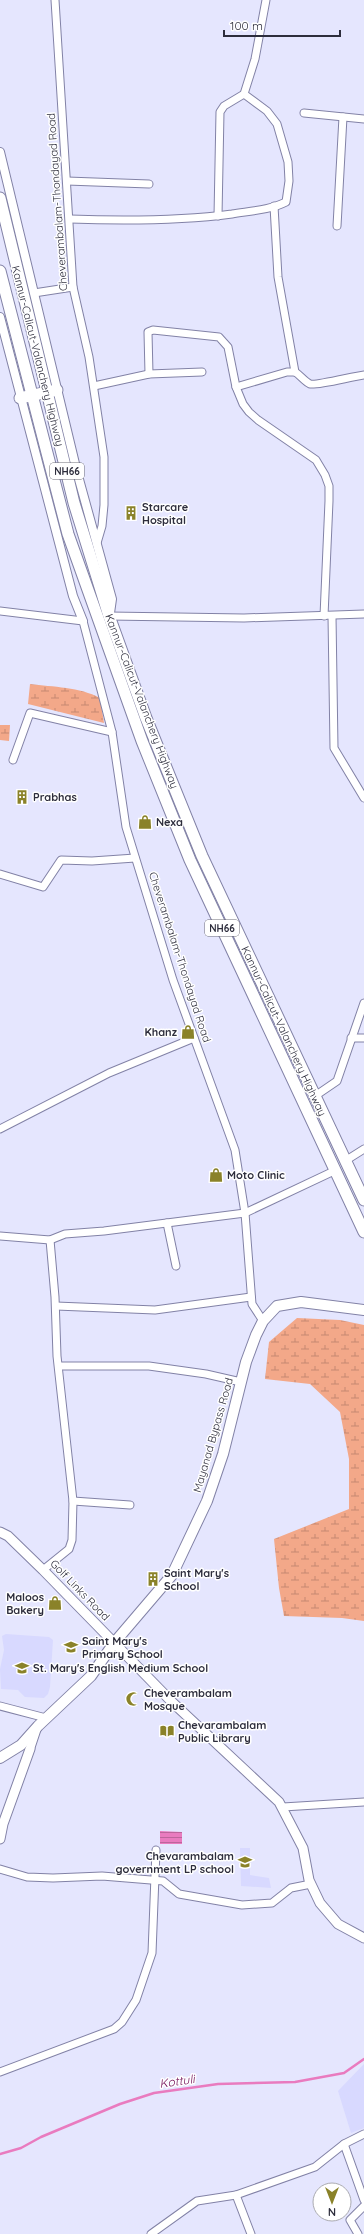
<svg xmlns="http://www.w3.org/2000/svg" width="364" height="2234" viewBox="0 0 364 2234" font-family="Quicksand,sans-serif">
<defs>
<pattern id="wetland-marsh" width="20" height="14" patternUnits="userSpaceOnUse"><rect width="20" height="14" fill="#f3a889"/><path d="M1 5h8M5 5V1M11 12h8M15 12V8" fill="none" stroke="#c58971"/></pattern>
<pattern id="water-rules" width="6" height="5" patternUnits="userSpaceOnUse"><rect width="6" height="5" fill="#e97bbf"/><path d="M0 2.5h6" fill="none" stroke="#bd659c"/></pattern>
</defs>
<rect width="100%" height="100%" fill="#e5e6fe"/>
<!-- built -->
<g fill="#d8d9ff">
<polygon points="6,1634 49,1637 53,1640 50,1687 48,1694 44,1698 25,1697 18,1690 1,1689 0,1669 4,1650 2,1636"/>
<polygon points="240,1848 250,1848 250,1875 269,1878 271,1888 241,1886"/>
<polygon points="364,2064 364,2128 351,2133 338,2091"/>
</g>
<!-- wetland -->
<g fill="url(#wetland-marsh)">
<path d="M30,684C53,687 80,687 100,698L104,723L28,704Z"/>
<polygon points="0,725 10,725 9,741 0,740"/>
<polygon points="297,1318 340,1320 364,1325 364,1621 342,1618 284,1616 279,1588 274,1539 349,1509 349,1459 340,1412 310,1384 265,1379 269,1342"/>
</g>
<!-- water -->
<polygon fill="url(#water-rules)" points="160,1831 182,1832 182,1844 160,1844"/>
<g fill="none" stroke-linecap="round" stroke-linejoin="round">
<!-- stream -->
<polyline stroke="#e97bbf" stroke-width="2.5" points="0,2154 21,2148 41,2137 120,2104 154,2093 218,2084 295,2082 344,2073 364,2059"/>
<defs>
<g id="minor">
<polyline points="55,0 73,287 89,357 104,457 104,505 102,526 97,543"/>
<polyline points="304,113 364,119"/>
<polyline points="67,181 149,184"/>
<polyline points="274,206 278,277 295,372"/>
<polyline points="218,216 220,112 224,106 244,94 255,59 266,0"/>
<path d="M70,219C124,221 178,221 232,214C250,211 270,210 286,202L289,181L288,162L277,124L267,111L244,94"/>
<polyline points="337,226 343,117"/>
<polyline points="34,293 73,287"/>
<polyline points="149,374 148,332 153,330 219,337 228,347 236,387 243,404 249,412 258,420 316,460 325,475 329,486 329,501 324,616"/>
<polyline points="94,386 149,374 202,372"/>
<path d="M236,387L287,372H295C300,375 305,382 310,384C316,386 354,376 364,375"/>
<polyline points="0,611 83,621 112,732 126,827 173,980 235,1150 245,1213 252,1304 263,1321"/>
<polyline points="109,616 244,618 364,614"/>
<polyline points="332,616 334,748 364,798"/>
<polyline points="13,760 30,713 112,732"/>
<polyline points="0,874 43,887 61,860 92,861 135,858"/>
<polyline points="351,1038 364,1038"/>
<polyline points="315,1096 337,1081 364,1003"/>
<polyline points="0,1129 109,1073 194,1038"/>
<polyline points="345,1161 364,1149"/>
<polyline points="167,1223 176,1266"/>
<polyline points="0,1236 50,1240 65,1234 104,1231 245,1213 334,1171"/>
<polyline points="56,1306 155,1310 251,1297"/>
<polyline points="59,1366 149,1366 206,1374 241,1382"/>
<polyline points="73,1501 130,1505"/>
<polyline points="43,1570 69,1549 72,1540 73,1501 57,1356 55,1297 50,1240"/>
<polyline points="0,1706 46,1718"/>
<polyline points="283,1807 364,1802"/>
<polyline points="0,1869 27,1877 53,1878 102,1876 163,1881 179,1894 242,1905 272,1903 291,1888 311,1884"/>
<polyline points="0,2072 114,2029 122,2022 136,2000 152,1953 156,1850"/>
<polyline points="344,2144 364,2200"/>
<polyline points="236,2195 251,2234"/>
<polyline points="151,2234 197,2201 236,2195 315,2167 344,2144 364,2134"/>
<polyline points="358,2234 350,2220 364,2206"/>
</g>
<g id="tertiary">
<polyline points="0,152 77,472 112,599 110,613"/>
<polyline points="0,317 73,596 83,621"/>
<polyline points="30,1749 37,1728"/>
</g>
<g id="secondary">
<polyline points="0,1532 8,1536 43,1570 171,1701 279,1802 303,1848 309,1880 320,1903 338,1924 364,1938"/>
<polyline points="0,1839 3,1824 30,1749"/>
</g>
<polyline id="primary" points="0,1758 21,1745 38,1726 91,1676 114,1643 172,1575 207,1501 223,1454 246,1362 256,1335 263,1321 277,1306 301,1302 364,1310"/>
<g id="trunk">
<polyline points="0,198 74,503 109,616 146,718 202,856 364,1200"/>
<polyline points="0,271 68,534 142,741 190,860 364,1232"/>
<polyline points="20,398 57,390"/>
</g>
</defs>
<!-- minor casing -->
<use href="#minor" stroke="#8282a6" stroke-width="9"/>
<!-- tertiary casing -->
<use href="#tertiary" stroke="#8282a6" stroke-width="10"/>
<!-- secondary casing -->
<use href="#secondary" stroke="#8282a6" stroke-width="11"/>
<!-- primary casing -->
<use href="#primary" stroke="#8282a6" stroke-width="12"/>
<!-- trunk casing -->
<use href="#trunk" stroke="#8282a6" stroke-width="13"/>
<!-- minor -->
<use href="#minor" stroke="#fff" stroke-width="7"/>
<!-- tertiary -->
<use href="#tertiary" stroke="#fff" stroke-width="8"/>
<!-- secondary -->
<use href="#secondary" stroke="#fff" stroke-width="9"/>
<!-- primary -->
<use href="#primary" stroke="#fff" stroke-width="10"/>
<!-- trunk -->
<use href="#trunk" stroke="#fff" stroke-width="11"/>
</g>
<!-- icons -->
<defs>
<symbol id="building-bare" viewBox="-9 -9 18 18"><path d="M-4-6H4V6H1V3H-1V6H-4ZM-2.5-4.3h1.7v1.8h-1.7ZM.8-4.3h1.7v1.8H.8ZM-2.5-1h1.7V.8h-1.7ZM.8-1h1.7V.8H.8Z" fill="#8a8229" stroke="#fff" stroke-width="2.5" paint-order="stroke"/></symbol>
<symbol id="shop-bare" viewBox="-9 -9 18 18"><path d="M-5-2.5h2.3a2.7 3.5 0 0 1 5.4 0H5L5.5 6h-11ZM-1.5-2.5h3a1.5 2.3 0 0 0-3 0Z" fill="#8a8229" stroke="#fff" stroke-width="2.5" paint-order="stroke"/></symbol>
<symbol id="school-bare" viewBox="-9 -9 18 18"><path d="M0-5L7-2L0 1L-7-2ZM-4 1L0 2.5L4 1V4Q0 6-4 4Z" fill="#8a8229" stroke="#fff" stroke-width="2.5" paint-order="stroke"/></symbol>
<symbol id="mosque-bare" viewBox="-9 -9 18 18"><path d="M3.5-4.9A6 6 0 1 0 3.5 4.9A5 5 0 1 1 3.5-4.9Z" fill="#8a8229" stroke="#fff" stroke-width="2.5" paint-order="stroke"/></symbol>
<symbol id="library-bare" viewBox="-9 -9 18 18"><path d="M-6-4Q-3-5.5-.7-3.5V5Q-3 3-6 4ZM6-4Q3-5.5 .7-3.5V5Q3 3 6 4Z" fill="#8a8229" stroke="#fff" stroke-width="2.5" paint-order="stroke"/></symbol>
</defs>
<g fill-rule="evenodd">
<use href="#building-bare" x="121" y="503" width="20" height="20"/>
<use href="#building-bare" x="12" y="787" width="20" height="20"/>
<use href="#shop-bare" x="135" y="812" width="20" height="20"/>
<use href="#shop-bare" x="178" y="1022" width="20" height="20"/>
<use href="#shop-bare" x="206" y="1165" width="20" height="20"/>
<use href="#building-bare" x="143" y="1569" width="20" height="20"/>
<use href="#shop-bare" x="45" y="1593" width="20" height="20"/>
<use href="#school-bare" x="61" y="1637" width="20" height="20"/>
<use href="#school-bare" x="12" y="1658" width="20" height="20"/>
<use href="#mosque-bare" x="123" y="1689" width="20" height="20"/>
<use href="#library-bare" x="157" y="1721" width="20" height="20"/>
<use href="#school-bare" x="235" y="1852" width="20" height="20"/>
</g>
<g text-anchor="middle" dominant-baseline="central" stroke-width="3" stroke-linejoin="round" paint-order="stroke">
<!-- shield labels -->
<g fill="#fff" stroke="#6c6c76" stroke-width="1">
<rect x="50" y="463" width="34" height="16" rx="3"/>
<rect x="205" y="920" width="34" height="16" rx="3"/>
</g>
<g font-size="10" font-weight="bold" fill="#2d2d3c">
<text x="67" y="471">NH66</text>
<text x="222" y="928">NH66</text>
</g>
<!-- street labels -->
<g font-size="11" fill="#2d2d3c" stroke="#fff">
<text transform="translate(57 202) rotate(-94)">Cheverambalam-Thondayad Road</text>
<text transform="translate(38 356) rotate(76)">Kannur-Calicut-Valanchery Highway</text>
<text transform="translate(142 701) rotate(69)">Kannur-Calicut-Valanchery Highway</text>
<text transform="translate(180 957) rotate(72)">Cheverambalam-Thondayad Road</text>
<text transform="translate(284 1031) rotate(65)">Kannur-Calicut-Valanchery Highway</text>
<text transform="translate(213 1435) rotate(-74)">Mayanad Bypass Road</text>
<text transform="translate(80 1590) rotate(46)">Golf Links Road</text>
</g>
<!-- poi labels -->
<g font-size="11" font-weight="bold" fill="#2d2d3c" stroke="#fff" text-anchor="start">
<text x="142" y="507">Starcare<tspan x="142" dy="13">Hospital</tspan></text>
<text x="33" y="797">Prabhas</text>
<text x="156" y="822">Nexa</text>
<text x="177" y="1032" text-anchor="end">Khanz</text>
<text x="227" y="1175">Moto Clinic</text>
<text x="164" y="1573">Saint Mary's<tspan x="164" dy="13">School</tspan></text>
<text x="44" y="1597" text-anchor="end">Maloos<tspan x="44" dy="13">Bakery</tspan></text>
<text x="82" y="1641">Saint Mary's<tspan x="82" dy="13">Primary School</tspan></text>
<text x="33" y="1668">St. Mary's English Medium School</text>
<text x="144" y="1693">Cheverambalam<tspan x="144" dy="13">Mosque</tspan></text>
<text x="178" y="1725">Chevarambalam<tspan x="178" dy="13">Public Library</tspan></text>
<text x="234" y="1856" text-anchor="end">Chevarambalam<tspan x="234" dy="13">government LP school</tspan></text>
</g>
<!-- water labels -->
<g font-size="12" font-style="italic" fill="#6d0550" stroke="#fff">
<text transform="translate(177 2081) rotate(-8)">Kottuli</text>
</g>
</g>
<!-- north arrow -->
<g transform="translate(332 2202) rotate(180)"><circle r="19" fill="#ffffff" stroke="#ababb1"/>
<path d="M0-3L7 15L0 10L-7 15Z" fill="#8a8229"/>
<text y="-6" font-size="11" font-weight="bold" text-anchor="middle" fill="#2d2d3c">N</text>
</g>
<!-- scale -->
<path d="M224 30v6h116v-6" fill="none" stroke="#2d2d3c" stroke-width="2"/>
<text x="230" y="30" font-size="12" fill="#2d2d3c" stroke="#ffffff" stroke-width="3" paint-order="stroke">100 m</text>
</svg>
